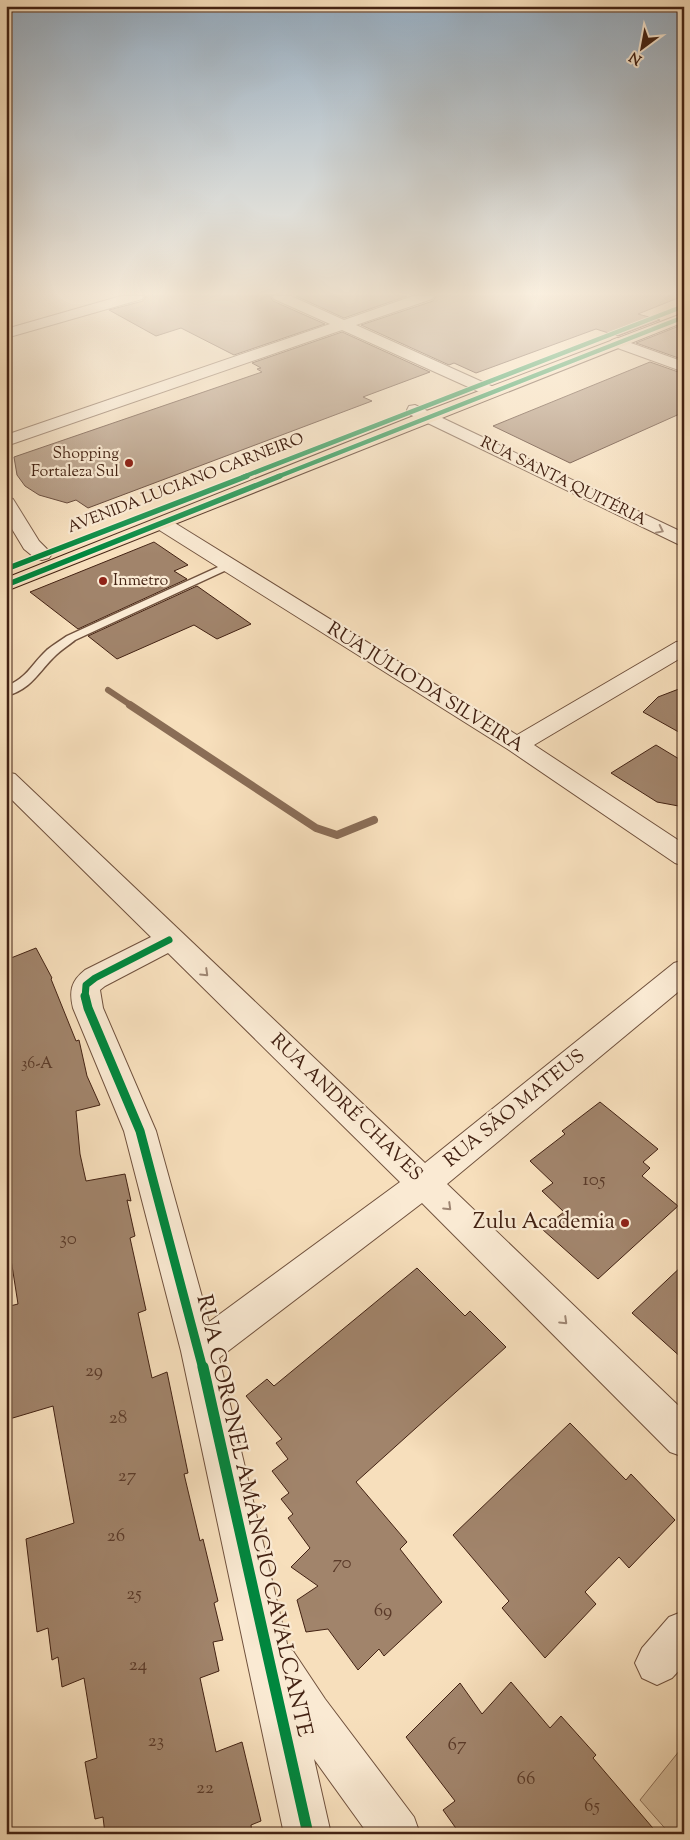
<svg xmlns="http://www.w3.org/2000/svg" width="690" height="1840" viewBox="0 0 690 1840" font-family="'Sorts Mill Goudy',serif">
<rect width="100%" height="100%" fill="#f7dfbc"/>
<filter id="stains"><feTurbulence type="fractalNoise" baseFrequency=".004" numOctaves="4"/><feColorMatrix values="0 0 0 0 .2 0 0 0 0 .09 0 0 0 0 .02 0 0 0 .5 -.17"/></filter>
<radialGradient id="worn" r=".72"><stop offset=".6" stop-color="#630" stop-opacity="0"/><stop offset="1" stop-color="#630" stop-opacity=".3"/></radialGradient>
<!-- green -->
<polygon fill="#d8bf9f" stroke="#8e7059" points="684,1745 684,1834 670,1834 640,1800"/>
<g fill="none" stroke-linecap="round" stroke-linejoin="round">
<!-- stream-far1 -->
<polyline stroke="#8a6d56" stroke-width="6" points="108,690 132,706"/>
<!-- stream -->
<polyline stroke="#8a6d56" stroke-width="8" points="130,705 316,828 337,835 374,820"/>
</g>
<!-- building -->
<g fill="#a1846b" stroke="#432213">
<polygon points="146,296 270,296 273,301 325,324 234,355 181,328 156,336 109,310 143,301"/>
<polygon points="296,296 407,296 344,318"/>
<polygon points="436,296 677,296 678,298 638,314 660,320 618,336 596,329 476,373 454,363 449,365 361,325 433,301"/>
<polygon points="679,326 684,327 684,360 636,343"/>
<polygon points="342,332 430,372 363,397 372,401 88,508 76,500 67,503 39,495 25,486 17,475 14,457 262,372 257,369 261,368 252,363"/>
<polygon points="650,362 684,374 684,412 570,463 493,426"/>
<polygon points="154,542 188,565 174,571 187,579 78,629 30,592"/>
<polygon points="197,586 251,624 217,639 194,625 117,659 88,636"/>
<polygon points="684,687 684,735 643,712 658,697"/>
<polygon points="656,745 684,762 684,807 657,802 611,773"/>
<polygon points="36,948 52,978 51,979 76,1041 79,1040 87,1076 100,1105 76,1111 80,1154 86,1181 125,1174 131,1201 127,1200 135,1236 130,1238 146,1310 138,1313 152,1378 167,1372 188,1473 184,1474 200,1541 203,1539 218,1601 214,1603 223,1640 213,1642 219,1671 200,1678 216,1752 242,1742 261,1821 251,1825 252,1834 105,1834 103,1817 95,1819 85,1762 97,1758 84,1678 62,1687 58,1657 52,1660 48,1628 37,1632 26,1539 74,1523 53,1406 6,1420 6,1307 18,1304 6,1227 6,960"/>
<polygon points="600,1102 658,1149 643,1162 650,1168 642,1176 678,1206 598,1279 542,1229 564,1212 542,1191 553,1183 530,1161 565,1134 562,1131"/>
<polygon points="684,1264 684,1360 632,1313"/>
<polygon points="417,1268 465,1316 470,1311 506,1347 356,1482 407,1542 400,1549 442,1602 384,1656 379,1649 358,1670 328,1629 306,1632 297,1600 318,1586 291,1567 310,1548 288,1518 293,1514 281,1499 289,1493 272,1471 288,1459 276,1443 282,1439 246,1396 267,1379 274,1386"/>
<polygon points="570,1423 626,1480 631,1474 675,1520 629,1568 619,1557 585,1592 596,1604 545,1658 502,1608 509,1601 453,1535"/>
<polygon points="511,1682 550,1728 561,1716 596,1755 593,1758 658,1834 460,1834 443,1810 455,1801 406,1737 460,1683 482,1714"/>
</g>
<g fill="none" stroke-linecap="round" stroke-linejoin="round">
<defs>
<path id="lane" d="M229,562L234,565L233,567L75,640C69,645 61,650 56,655C38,672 32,689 6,696V687C30,675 30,666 47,650C53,645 61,640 67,636Z"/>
<g id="street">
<polygon points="121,296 144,296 142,299 6,338 6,329"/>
<polygon points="272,296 291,296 344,320 413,296 434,296 432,299 356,325 498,389 500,392 498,395 486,395 342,330 6,446 6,435 330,324 274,299"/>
<polygon points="617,338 684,362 684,372 612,346 609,343 612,340"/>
<polygon points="415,405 684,533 684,547 409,414 407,410 409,406"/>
<polygon points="6,497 13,499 39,541 52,554 49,558 42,560 35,558 24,549 6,519"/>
<polygon points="163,518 170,520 517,735 676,642 684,641 684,656 534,745 684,844 684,866 675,863 509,750 156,528 153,524 156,520"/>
<path d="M6,772L15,774L425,1163L674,963L684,960V987L447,1184L684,1411V1457L670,1452L422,1203L219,1358L288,1648L293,1651L325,1699L414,1817L420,1834H368L314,1759L331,1834H284L181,1351L124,1131L73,1008C69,991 71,981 85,970L151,937L6,794ZM168,953L400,1182L209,1322L156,1131L103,1008L100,990L105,986Z"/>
<polygon points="684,1611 684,1665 672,1678 657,1685 642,1678 635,1663 642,1648 669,1617"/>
</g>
<polygon id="primary" points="684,313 684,322 6,591 6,578 416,415"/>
</defs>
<!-- lane casing -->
<use href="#lane" stroke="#70513d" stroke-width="3"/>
<!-- street casing -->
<use href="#street" stroke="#70513d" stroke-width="2"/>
<!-- primary casing -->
<use href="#primary" stroke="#432213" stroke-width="2"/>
<!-- lane -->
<use href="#lane" fill="#faead3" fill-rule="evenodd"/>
<!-- street -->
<use href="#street" fill="#faead3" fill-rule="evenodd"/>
<!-- primary -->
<use href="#primary" fill="#f7dfbc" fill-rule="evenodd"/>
<defs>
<g id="cycleway-far4">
<polyline points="243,477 684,306"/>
<polyline points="277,477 684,317"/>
</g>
<g id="cycleway-far3">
<polyline points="6,569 247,476"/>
<polyline points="6,585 280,476"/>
</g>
<polyline id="cycleway-far2" points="85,998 86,985 95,978 169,940"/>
<polyline id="cycleway-far1" points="85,996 88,1008 140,1131 203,1369"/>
<polyline id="cycleway" points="203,1367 308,1834"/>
</defs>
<!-- cycleway-far4 casing -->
<use href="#cycleway-far4" stroke="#faead3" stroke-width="6"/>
<!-- cycleway-far3 casing -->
<use href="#cycleway-far3" stroke="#faead3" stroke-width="8"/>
<!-- cycleway-far2 casing -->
<use href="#cycleway-far2" stroke="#faead3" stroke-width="10"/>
<!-- cycleway-far1 casing -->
<use href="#cycleway-far1" stroke="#faead3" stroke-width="12"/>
<!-- cycleway casing -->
<use href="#cycleway" stroke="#faead3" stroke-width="14"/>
<!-- cycleway-far4 -->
<use href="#cycleway-far4" stroke="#00873e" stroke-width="4.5"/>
<!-- cycleway-far3 -->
<use href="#cycleway-far3" stroke="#00873e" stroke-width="5.5"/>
<!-- cycleway-far2 -->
<use href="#cycleway-far2" stroke="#00873e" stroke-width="7"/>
<!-- cycleway-far1 -->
<use href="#cycleway-far1" stroke="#00873e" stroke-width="9"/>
<!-- cycleway -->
<use href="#cycleway" stroke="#00873e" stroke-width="11"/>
</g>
<!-- one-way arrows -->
<defs><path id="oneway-chevron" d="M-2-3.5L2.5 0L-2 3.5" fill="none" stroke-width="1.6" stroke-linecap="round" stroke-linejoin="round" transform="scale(1.25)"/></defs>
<g stroke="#9e8673">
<use href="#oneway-chevron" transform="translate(660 530) rotate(26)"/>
<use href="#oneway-chevron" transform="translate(205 973) rotate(44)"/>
<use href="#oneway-chevron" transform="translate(448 1207) rotate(44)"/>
<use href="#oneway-chevron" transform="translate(564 1321) rotate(44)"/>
</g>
<!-- sky -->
<linearGradient id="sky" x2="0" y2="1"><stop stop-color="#95acc0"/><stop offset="0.53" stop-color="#fbf1e1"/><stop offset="1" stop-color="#fbf1e1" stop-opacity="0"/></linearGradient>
<rect width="690" height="554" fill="url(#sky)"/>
<!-- markers -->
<g fill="#8f2418" stroke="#faead3" stroke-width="2">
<circle cx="129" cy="463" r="5"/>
<circle cx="103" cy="581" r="5"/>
<circle cx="625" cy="1223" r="5"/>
</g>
<g text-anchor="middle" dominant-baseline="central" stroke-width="4.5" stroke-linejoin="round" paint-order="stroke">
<!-- far-poi labels -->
<g font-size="16" fill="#432213" stroke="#faead3" text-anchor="end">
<text x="119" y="454">Shopping<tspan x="119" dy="18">Fortaleza Sul</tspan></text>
<text x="113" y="581" text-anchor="start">Inmetro</text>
</g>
<!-- far-street labels -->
<g font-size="16" fill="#432213" stroke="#faead3">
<text transform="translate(563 482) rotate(26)">RUA SANTA QUITÉRIA</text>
<text transform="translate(186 484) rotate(-21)">AVENIDA LUCIANO CARNEIRO</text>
</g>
<!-- number labels -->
<g font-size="16" fill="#5a3a29">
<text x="37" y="1064">36-A</text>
</g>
<!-- street labels -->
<g font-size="19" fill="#432213" stroke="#faead3">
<text transform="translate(425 688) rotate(32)">RUA JÚLIO DA SILVEIRA</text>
<text transform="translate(346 1108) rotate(44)">RUA ANDRÉ CHAVES</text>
<text transform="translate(515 1109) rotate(-39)">RUA SÃO MATEUS</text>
</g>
<!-- near-number labels -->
<g font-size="19" fill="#5a3a29">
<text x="594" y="1180">105</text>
<text x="68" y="1239">30</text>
<text x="94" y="1371">29</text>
<text x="118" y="1418">28</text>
<text x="127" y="1476">27</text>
<text x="116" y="1536">26</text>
<text x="342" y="1563">70</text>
<text x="134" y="1594">25</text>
<text x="383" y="1611">69</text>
<text x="138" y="1665">24</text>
<text x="156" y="1741">23</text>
<text x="457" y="1745">67</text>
<text x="526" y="1779">66</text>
<text x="205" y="1788">22</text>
<text x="592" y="1806">65</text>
</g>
<!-- near-poi labels -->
<g font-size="22" fill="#432213" stroke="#faead3" text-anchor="end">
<text x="615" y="1223">Zulu Academia</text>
</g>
<!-- near-street labels -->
<g font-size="22" fill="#432213" stroke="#faead3">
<text transform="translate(253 1516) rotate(77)">RUA CORONEL AMÂNCIO CAVALCANTE</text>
</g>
</g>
<!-- margin -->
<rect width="690" height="1840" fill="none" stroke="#f7dfbc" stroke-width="25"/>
<rect x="8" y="8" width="675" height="1825" fill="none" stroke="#432213" stroke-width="2.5"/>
<rect x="12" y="12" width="665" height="1815" fill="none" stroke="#432213"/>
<!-- north arrow -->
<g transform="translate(642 48) rotate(212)" stroke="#faead3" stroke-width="4" paint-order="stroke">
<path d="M0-4L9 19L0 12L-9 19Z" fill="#432213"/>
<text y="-8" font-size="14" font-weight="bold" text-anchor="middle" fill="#432213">N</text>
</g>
<rect width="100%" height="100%" filter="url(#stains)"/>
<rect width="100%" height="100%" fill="url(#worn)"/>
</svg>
